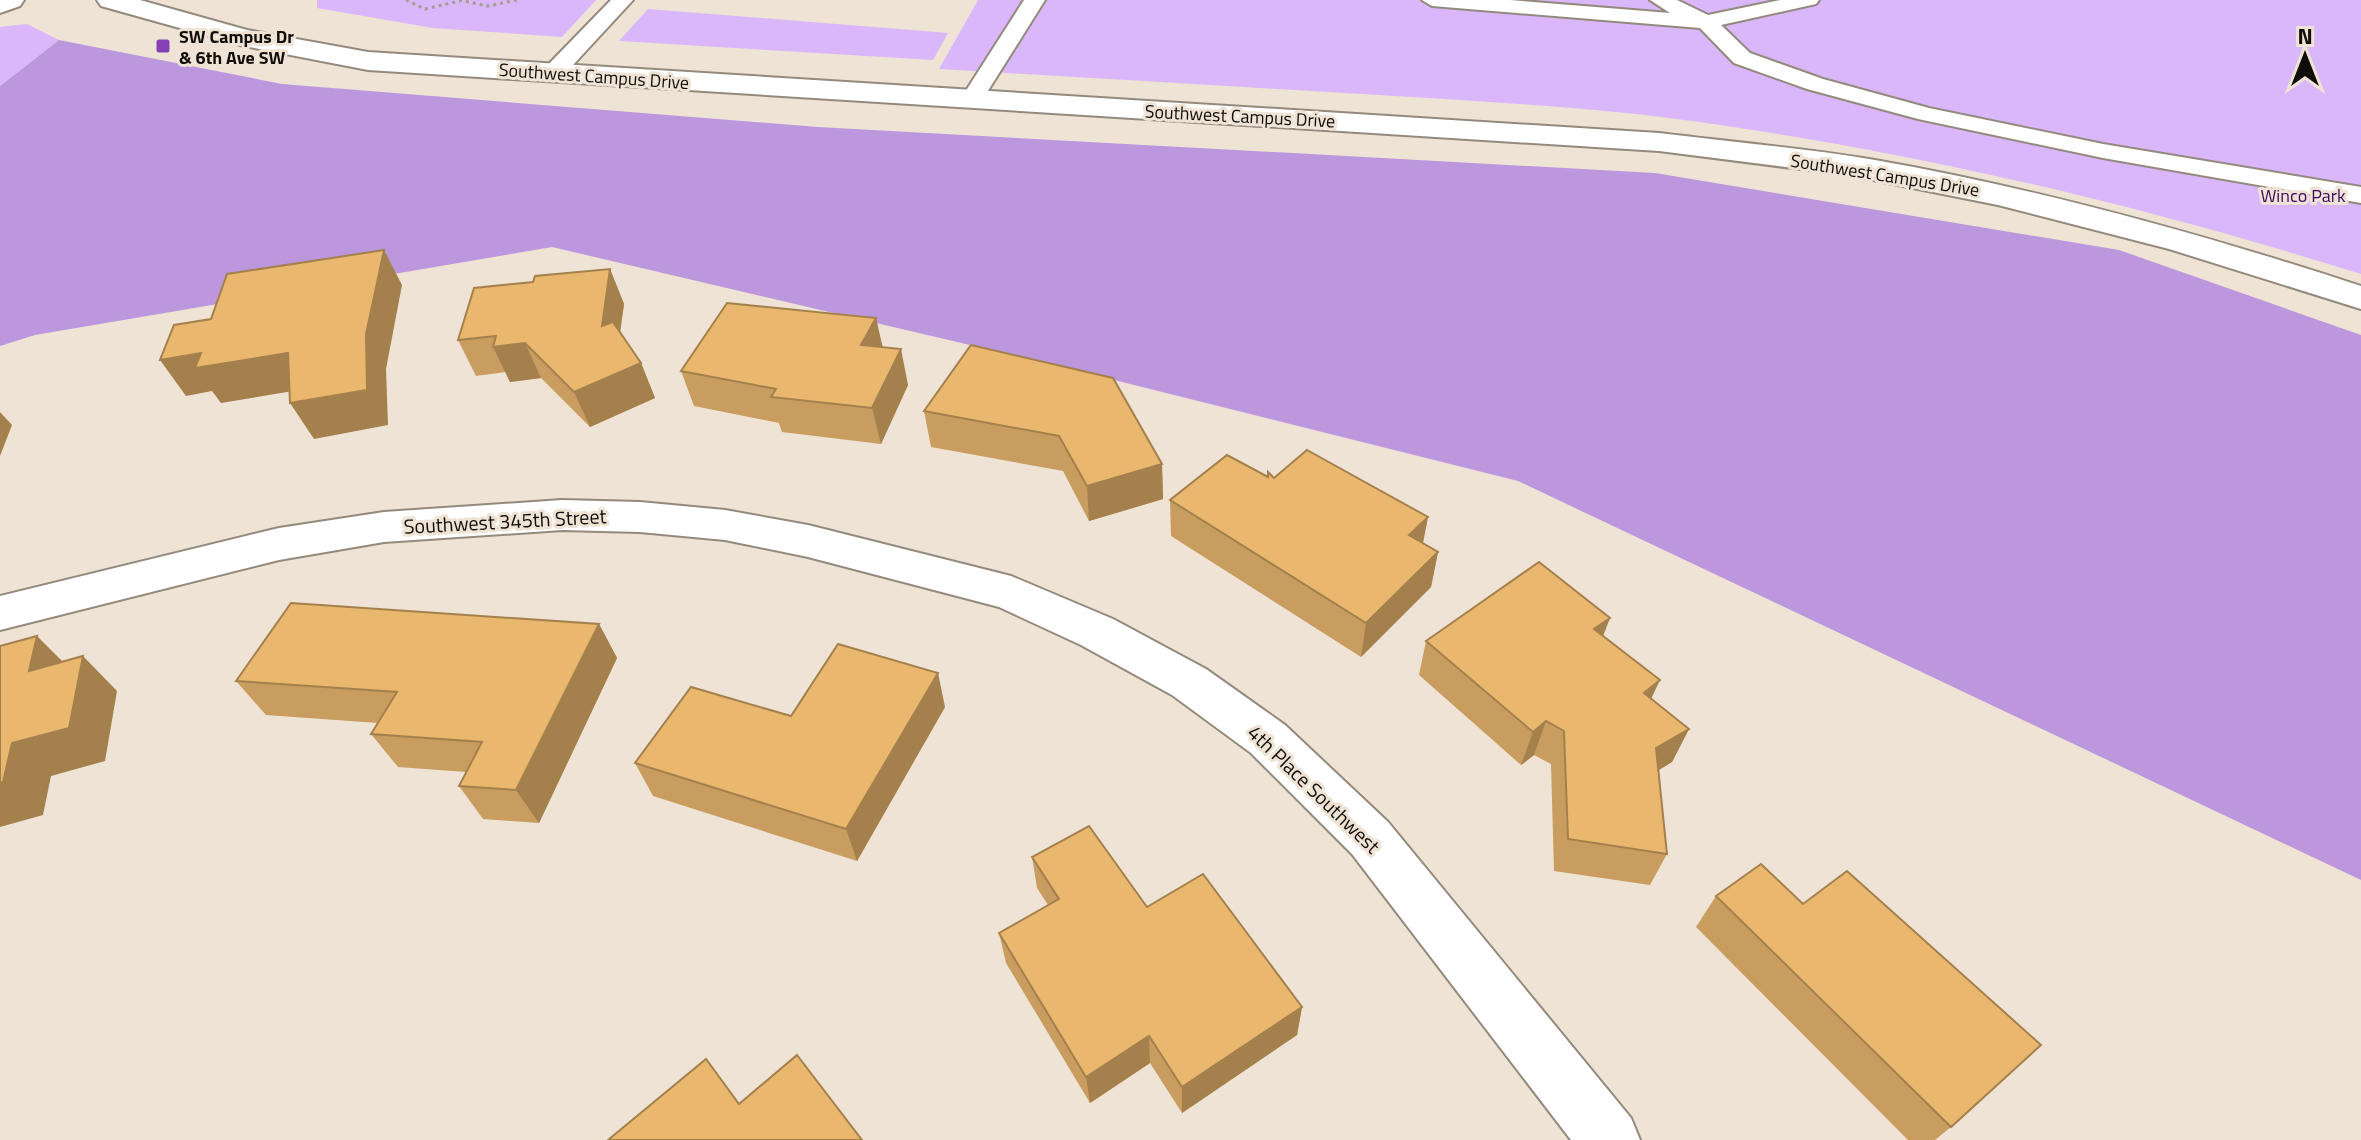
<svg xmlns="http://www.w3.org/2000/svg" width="2361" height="1140" viewBox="0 0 2361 1140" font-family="'Titillium Web',sans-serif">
<rect width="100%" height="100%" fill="#eee3d5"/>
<!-- green -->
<g fill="#dab7fb">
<polygon points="317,0 596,0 562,37 433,28 317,8"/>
<path d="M978,0H2361V274C2137,204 1910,150 1677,119C1583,107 1489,102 1395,96C1243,87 1091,78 939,69Z"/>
<polygon points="648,9 948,33 933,60 619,41"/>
<polygon points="27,24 59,40 0,86 0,27"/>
</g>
<!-- forest -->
<polygon fill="#bc97de" points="59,40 282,84 818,127 1655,173 2119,250 2361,335 2361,880 1518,481 1030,359 552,247 35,335 0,346 0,86"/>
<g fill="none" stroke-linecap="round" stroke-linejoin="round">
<defs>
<g id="service">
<polygon points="611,0 633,0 560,79 544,79 541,74 544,69"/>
<polygon points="1024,0 1045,0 979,105 963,105 960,100"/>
<polygon points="1422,0 1510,0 1670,13 1650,0 1677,0 1708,15 1780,0 1819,0 1816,4 1721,25 1750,53 1823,79 1929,108 2103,144 2361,187 2361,203 2103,158 1918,119 1807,89 1734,63 1700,28 1432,6"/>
</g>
<g id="minor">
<polygon points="0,0 24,0 20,6 0,13"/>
<polygon points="562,500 640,502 725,510 808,525 1011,576 1113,619 1206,669 1285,725 1388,822 1631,1118 1640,1140 1571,1140 1352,854 1251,753 1172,695 1081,645 999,607 808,557 725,540 640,532 562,530 384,542 279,560 0,630 0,596 279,528 384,512"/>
</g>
<path id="primary" d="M97,0H140L247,30L368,52L1659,133C1731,142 1804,148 1875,160C2040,189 2202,234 2361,286V309L2169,249L1998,205L1848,175L1659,151L368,70L244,46L101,6Z"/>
</defs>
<!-- service casing -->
<use href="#service" stroke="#938a7d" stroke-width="4"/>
<!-- minor casing -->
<use href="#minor" stroke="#938a7d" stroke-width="4"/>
<!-- primary casing -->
<use href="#primary" stroke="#938a7d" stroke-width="4"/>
<!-- path -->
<g stroke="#a49c91" stroke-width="3" stroke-dasharray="3 4" stroke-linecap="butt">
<polyline points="406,0 425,9 460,1"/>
<polyline points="459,0 488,6 517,0"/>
</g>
<!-- service -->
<use href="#service" fill="#fff" fill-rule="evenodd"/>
<!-- minor -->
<use href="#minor" fill="#fff" fill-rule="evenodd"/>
<!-- primary -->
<use href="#primary" fill="#fff" fill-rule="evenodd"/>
</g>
<!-- wall -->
<g fill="#c99d5f">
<polygon points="610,269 624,304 620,332 641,363 655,398 590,427 541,378 510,382 506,372 476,376 458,340 533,282"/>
<polygon points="876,318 882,347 908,385 881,444 782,432 779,423 694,406 681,371"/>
<polygon points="971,345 1162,464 1163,499 1089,521 1063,471 931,447 924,411"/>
<polygon points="1274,478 1428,517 1423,543 1438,552 1431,587 1361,657 1171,536 1170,500"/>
<polygon points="599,624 617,658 539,823 483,819 459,786 466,772 398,767 371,734 378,723 266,715 236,681"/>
<polygon points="1603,636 1651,699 1689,729 1672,762 1659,770 1667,854 1650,885 1554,871 1551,764 1534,755 1521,765 1419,675 1426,641"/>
<polygon points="945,707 857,861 653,796 635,763 791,716"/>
<polygon points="1032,857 1147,907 1302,1007 1297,1035 1182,1113 1150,1063 1090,1103 1006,963 999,933 1048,905 1037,888"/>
<polygon points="1716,896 1951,1127 1935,1140 1908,1140 1696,927"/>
</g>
<!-- shaded-wall -->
<g fill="#a4804d">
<polygon points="384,250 402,285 386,369 388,425 314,439 290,403"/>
<polygon points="610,269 624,304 616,362 602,326"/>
<polygon points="876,318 884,353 861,345"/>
<polygon points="525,343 541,378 510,382 493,347"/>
<polygon points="901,349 908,385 881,444 872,408"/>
<polygon points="201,353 288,353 311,388 221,403 212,391 186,396 160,360"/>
<polygon points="641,363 655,398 590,427 574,392"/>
<polygon points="0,412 12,425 0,456"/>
<polygon points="1162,464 1163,499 1089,521 1087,486"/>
<polygon points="1428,517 1421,552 1409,535"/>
<polygon points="1438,552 1431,587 1361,657 1366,623"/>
<polygon points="1610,618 1597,652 1594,629"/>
<polygon points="599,624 617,658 539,823 516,790"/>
<polygon points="37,636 72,671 29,671"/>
<polygon points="83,656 117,691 105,761 51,776 43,815 0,827 0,783 12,743"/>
<polygon points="938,673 945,707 857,861 846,829"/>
<polygon points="1660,680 1644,714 1644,693"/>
<polygon points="1546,721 1534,755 1521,765 1533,732"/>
<polygon points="1689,729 1672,762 1640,781 1656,748"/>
<polygon points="1302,1007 1297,1035 1182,1113 1182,1087"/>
<polygon points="1149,1036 1150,1063 1090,1103 1086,1077"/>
</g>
<!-- building -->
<g fill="#eab76e" stroke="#a4804d" stroke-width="2">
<polygon points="384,250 366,334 367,390 290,403 288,353 195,368 201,353 160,360 174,325 211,319 227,274"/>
<polygon points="610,269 602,326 613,322 641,363 574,392 525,343 493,347 496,336 458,340 474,288 533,282 535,276"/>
<polygon points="727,303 876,318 861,345 901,349 872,408 771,397 776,389 681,371"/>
<polygon points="971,345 1113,378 1162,464 1087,486 1059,436 924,411"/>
<polygon points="1307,450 1428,517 1409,535 1438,552 1366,623 1170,500 1227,455 1268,477 1268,472 1274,478"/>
<polygon points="1539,562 1610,618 1594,629 1660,680 1644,693 1689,729 1656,748 1667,854 1568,839 1564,731 1546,721 1533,732 1426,641"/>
<polygon points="291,603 599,624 516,790 459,786 482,742 371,734 397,692 236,681"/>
<polygon points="37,636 29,671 83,656 69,728 12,743 3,782 0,783 0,646"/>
<polygon points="838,644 938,673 846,829 635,763 691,687 791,716"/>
<polygon points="1089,826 1147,907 1203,874 1302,1007 1182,1087 1149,1036 1086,1077 999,933 1059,899 1032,857"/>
<polygon points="1761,864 1803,904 1847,871 2041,1045 1951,1127 1716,896"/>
<polygon points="797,1055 862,1140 608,1140 706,1059 739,1104"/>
</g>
<!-- markers -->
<rect fill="#8542b6" stroke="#eee3d5" stroke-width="3" x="155" y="38" width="16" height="16" rx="4"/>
<g text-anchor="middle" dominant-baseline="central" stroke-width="6" stroke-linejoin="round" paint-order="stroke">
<!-- far-poi labels -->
<g font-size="18" font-weight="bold" fill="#110e09" stroke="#eee3d5" text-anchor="start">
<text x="179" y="36">SW Campus Dr<tspan x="179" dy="21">&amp; 6th Ave SW</tspan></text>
</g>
<!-- far-street labels -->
<g font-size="18" fill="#110e09" stroke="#eee3d5">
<text transform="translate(594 76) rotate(4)">Southwest Campus Drive</text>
<text transform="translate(1240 116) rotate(3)">Southwest Campus Drive</text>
<text transform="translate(1885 175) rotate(9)">Southwest Campus Drive</text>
</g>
<!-- far-park labels -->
<g font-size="18" fill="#3f095f" stroke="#eee3d5">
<text x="2303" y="195">Winco Park</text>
</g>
<!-- street labels -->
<g font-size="20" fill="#110e09" stroke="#eee3d5">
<text transform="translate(505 521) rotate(-3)">Southwest 345th Street</text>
<text transform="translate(1314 789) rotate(44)">4th Place Southwest</text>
</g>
</g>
<!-- north arrow -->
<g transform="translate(2305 56)" stroke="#eee3d5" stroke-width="6" paint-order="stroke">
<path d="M0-6L14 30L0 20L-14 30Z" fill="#110e09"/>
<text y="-12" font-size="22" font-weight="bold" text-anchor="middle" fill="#110e09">N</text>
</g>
</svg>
